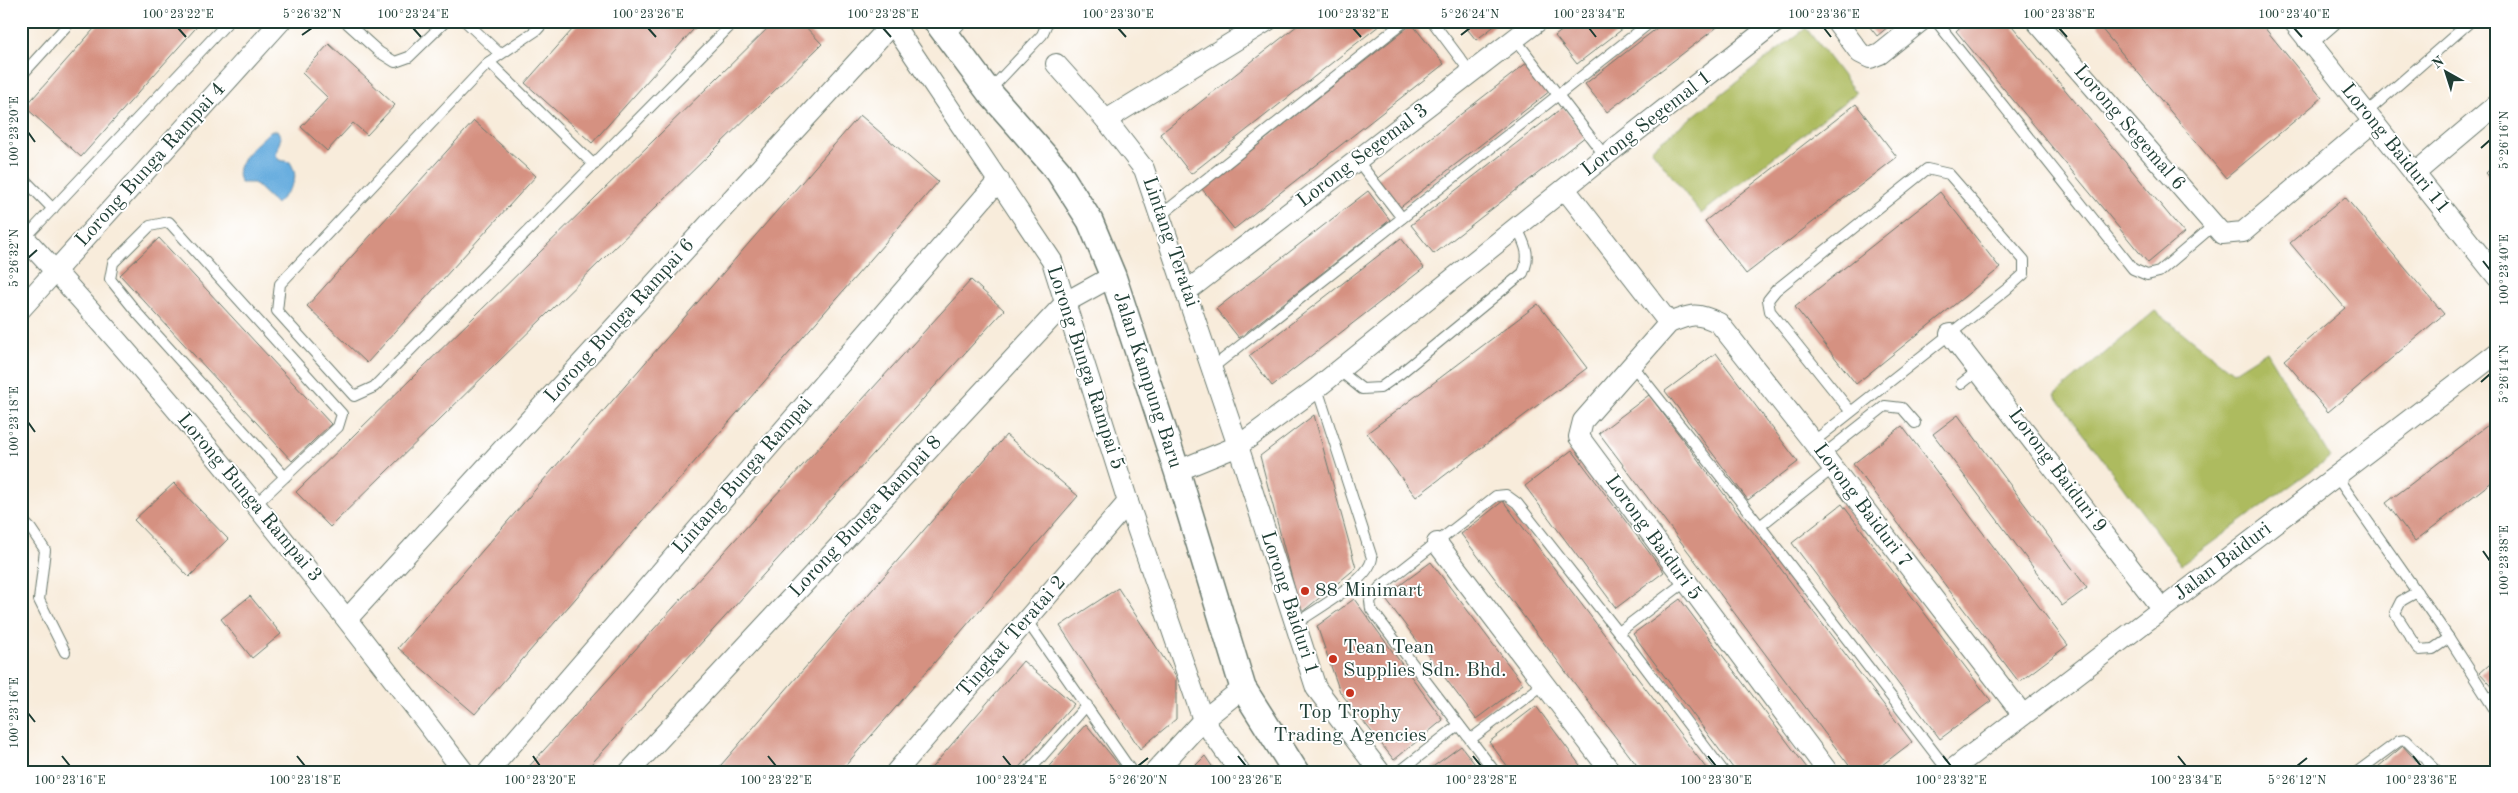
<svg xmlns="http://www.w3.org/2000/svg" width="2518" height="793" viewBox="0 0 2518 793" font-family="'Old Standard TT',serif">
<rect width="100%" height="100%" fill="#fff"/>
<filter id="ink" filterUnits="userSpaceOnUse"><feTurbulence type="fractalNoise" baseFrequency=".02" numOctaves="2"/><feDisplacementMap in="SourceGraphic" scale="10" xChannelSelector="R" yChannelSelector="G"/><feConvolveMatrix kernelMatrix="1 2 1 2 8 2 1 2 1" color-interpolation-filters="sRGB"/></filter>
<filter id="wash" filterUnits="userSpaceOnUse"><feTurbulence type="fractalNoise" baseFrequency=".0096" numOctaves="4" result="noise"/><feDisplacementMap in="SourceGraphic" scale="20" xChannelSelector="R" yChannelSelector="G"/><feGaussianBlur stdDeviation="1.12" result="paint"/><feColorMatrix in="noise" values="0 0 0 0 0 0 0 0 0 0 0 0 0 0 0 0 0 1.4 0 .05"/><feComposite in="paint" operator="in"/></filter>
<g filter="url(#wash)">
<rect width="100%" height="100%" fill="#f8ecdb"/>
<!-- green -->
<g fill="#adbb5e" stroke="#667c49">
<polygon points="1806,28 1856,93 1701,214 1651,149"/>
<polygon points="2155,311 2233,372 2266,351 2330,457 2181,565 2055,395"/>
</g>
<!-- water -->
<path fill="#69aedf" stroke="#44768a" d="M277,130L281,137L276,155L279,160L290,162C302,181 289,190 276,204L254,183H241C229,164 258,144 270,131Z"/>
<g id="blocks">
<!-- building -->
<g fill="#d59181">
<polygon points="101,21 202,21 81,157 25,107"/>
<polygon points="580,21 701,21 592,143 525,83"/>
<polygon points="775,21 800,21 822,44 330,527 296,492"/>
<polygon points="1303,21 1385,21 1191,174 1160,134"/>
<polygon points="1461,21 1501,21 1476,40"/>
<polygon points="1574,21 1633,21 1577,64 1555,36"/>
<polygon points="1666,21 1725,21 1607,112 1585,84"/>
<polygon points="1865,21 1895,21 1877,36"/>
<polygon points="1967,21 2008,21 2184,233 2148,263 1956,31"/>
<polygon points="2095,21 2259,21 2322,98 2226,178"/>
<polygon points="1412,24 1444,64 1234,229 1202,189"/>
<polygon points="329,44 395,105 367,135 353,123 327,151 301,127 328,98 302,73"/>
<polygon points="1528,62 1550,91 1398,209 1376,180"/>
<polygon points="1856,104 1897,157 1746,274 1705,221"/>
<polygon points="1563,107 1586,136 1434,254 1411,225"/>
<polygon points="860,115 938,182 475,714 398,648"/>
<polygon points="474,121 536,176 367,363 307,306"/>
<polygon points="2497,163 2497,186 2486,173"/>
<polygon points="1368,191 1390,220 1239,338 1216,309"/>
<polygon points="1940,192 2000,268 1856,384 1795,307"/>
<polygon points="2345,197 2444,314 2328,412 2284,360 2345,308 2290,243"/>
<polygon points="159,238 331,424 292,461 120,275"/>
<polygon points="1401,238 1424,268 1272,386 1249,356"/>
<polygon points="971,280 1004,310 584,772 524,772"/>
<polygon points="1538,304 1587,368 1416,497 1367,433"/>
<polygon points="1716,353 1798,462 1748,500 1665,391"/>
<polygon points="1649,395 1912,742 1873,772 1854,772 1599,433"/>
<polygon points="1314,415 1356,568 1301,613 1260,456"/>
<polygon points="1958,415 2087,588 2062,606 1933,434"/>
<polygon points="2497,418 2497,478 2415,541 2386,503"/>
<polygon points="1902,426 2068,645 2019,682 1853,464"/>
<polygon points="1006,435 1078,496 840,772 715,772"/>
<polygon points="1572,450 1664,572 1616,608 1525,486"/>
<polygon points="174,483 228,539 189,577 134,520"/>
<polygon points="1503,501 1709,772 1642,772 1461,534"/>
<polygon points="1842,504 1991,701 1940,739 1792,543"/>
<polygon points="1431,562 1523,684 1476,719 1384,597"/>
<polygon points="1118,588 1176,677 1176,719 1140,749 1060,626"/>
<polygon points="250,596 281,634 252,658 221,619"/>
<polygon points="1354,599 1443,720 1394,760 1340,692 1317,626"/>
<polygon points="1680,599 1810,772 1736,772 1633,634"/>
<polygon points="2497,658 2497,692 2480,673"/>
<polygon points="1023,661 1074,704 1015,772 928,772"/>
<polygon points="1536,706 1585,772 1512,772 1489,742"/>
<polygon points="1086,724 1123,770 1121,772 1044,772"/>
<polygon points="1461,746 1481,772 1426,772"/>
<polygon points="2403,746 2426,772 2372,772"/>
<polygon points="1205,756 1216,772 1189,772"/>
</g>
</g>
</g>
<g filter="url(#ink)">
<use href="#blocks" fill-opacity="0" stroke="#6b7a6e" stroke-width="1"/>
<g fill="none" stroke-linecap="round" stroke-linejoin="round">
<defs>
<g id="service">
<polyline points="465,21 500,54"/>
<polyline points="545,21 537,30 489,62 280,284 277,311 354,396 374,387 735,21"/>
<polyline points="1432,21 1471,73"/>
<polyline points="1936,21 2133,269 2147,275 2159,272 2213,226"/>
<polyline points="348,24 379,52 395,62 409,57 446,21"/>
<polyline points="948,37 963,21"/>
<polyline points="1515,39 1605,156"/>
<polyline points="489,62 594,165"/>
<polyline points="21,76 71,21"/>
<polyline points="989,91 1042,35 1048,21"/>
<polyline points="2366,113 2471,21"/>
<polyline points="1357,160 1402,218"/>
<polyline points="21,176 53,209"/>
<polyline points="1161,215 1405,21"/>
<polyline points="25,238 229,21"/>
<polyline points="1633,366 1760,526 1949,772"/>
<polyline points="1212,368 1652,21"/>
<path d="M1340,371L1362,389L1380,388L1401,373L1523,273C1531,254 1525,245 1517,228"/>
<polyline points="1961,384 1979,370"/>
<polyline points="1813,442 2007,289 2024,274 2024,260 1949,174 1927,169 1776,290 1768,300 1770,311 1851,412"/>
<polyline points="1823,455 1885,406 1902,408 1915,423"/>
<polyline points="2336,476 2449,638 2497,713"/>
<polyline points="256,504 338,427 342,414 169,222 150,226 113,263 110,279 138,314 285,477"/>
<polyline points="21,519 31,529 45,550 39,600 65,652"/>
<polyline points="1760,526 1833,468"/>
<polyline points="2417,592 2401,601 2395,613 2419,650 2433,649 2449,638"/>
<polyline points="1027,621 1132,772"/>
<path d="M1295,624C1315,610 1369,581 1372,558L1317,388"/>
<polyline points="1619,632 1685,582"/>
<polyline points="1471,739 1544,684"/>
<polyline points="1028,772 1087,705"/>
<polyline points="1399,772 1459,725"/>
<polyline points="1495,772 1371,609 1370,601 1380,587 1496,496 1506,495 1517,503 1627,643 1724,772"/>
<polyline points="2357,772 2399,741 2406,740 2438,772"/>
</g>
<g id="minor">
<polyline points="891,21 1052,261 1128,502 1203,720 1240,772"/>
<polyline points="1836,21 1860,53 1870,58 1880,54 1921,21"/>
<polyline points="2036,21 2222,234 2243,232 2373,122"/>
<polyline points="2293,21 2497,277"/>
<polyline points="2308,41 2331,21"/>
<polyline points="1056,64 1106,120 1144,169 1238,446 1316,688 1380,772"/>
<polyline points="1106,120 1267,21"/>
<polyline points="2414,174 2497,104"/>
<polyline points="1565,189 1669,323"/>
<path d="M21,234C179,404 324,587 464,772"/>
<polyline points="1187,291 1538,21"/>
<polyline points="21,309 281,21"/>
<polyline points="1950,334 2162,609"/>
<polyline points="1177,471 1238,446 1317,388 1605,156 1777,21"/>
<polyline points="1437,543 1611,772"/>
<polyline points="348,618 892,24"/>
<polyline points="488,772 999,180"/>
<polyline points="629,772 1066,302 1113,276"/>
<polyline points="896,772 1128,502"/>
<polyline points="1155,772 1203,720 1243,688"/>
<path d="M1828,772L1579,437L1583,421L1669,323C1691,314 1697,312 1719,323L1813,442L2023,715"/>
<polyline points="1949,772 2497,353"/>
</g>
<polyline id="tertiary" points="936,21 989,92 1058,171 1090,221 1113,276 1177,471 1243,688 1296,772"/>
</defs>
<!-- service casing -->
<use href="#service" stroke="#6b7a6e" stroke-width="12"/>
<!-- minor casing -->
<use href="#minor" stroke="#6b7a6e" stroke-width="22"/>
<!-- tertiary casing -->
<use href="#tertiary" stroke="#6b7a6e" stroke-width="28"/>
<!-- service -->
<use href="#service" stroke="#fff" stroke-width="10"/>
<!-- minor -->
<use href="#minor" stroke="#fff" stroke-width="20"/>
<!-- tertiary -->
<use href="#tertiary" stroke="#fff" stroke-width="25"/>
</g>
</g>
<!-- ticks -->
<path fill="none" stroke="#1f3d34" stroke-width="2" d="M178,28L186,37M413,28L421,37M648,28L656,37M883,28L891,37M1118,28L1126,37M1353,28L1361,37M1589,28L1596,37M1824,28L1831,37M2059,28L2067,37M2294,28L2302,37M302,35L312,28M1461,35L1470,28M28,132L35,142M2481,148L2490,140M28,258L37,250M2483,261L2490,270M2481,382L2490,374M28,422L35,432M2483,551L2490,561M28,713L35,722M62,756L70,766M297,756L305,766M533,756L540,766M768,756L776,766M1003,756L1011,766M1238,756L1246,766M1473,756L1481,766M1708,756L1716,766M1943,756L1951,766M2178,756L2186,766M2413,756L2421,766M1138,766L1148,758M2297,766L2307,758"/>
<!-- markers -->
<g fill="#c8321e" stroke="#fff" stroke-width="2">
<circle cx="1305" cy="591" r="5"/>
<circle cx="1333" cy="659" r="5"/>
<circle cx="1350" cy="693" r="5"/>
</g>
<g text-anchor="middle" dominant-baseline="central" stroke-width="4" stroke-linejoin="round" paint-order="stroke">
<!-- street labels -->
<g font-size="20" fill="#1f3d34" stroke="#fff">
<text transform="translate(1647 124) rotate(-38)">Lorong Segemal 1</text>
<text transform="translate(2129 128) rotate(49)">Lorong Segemal 6</text>
<text transform="translate(2395 149) rotate(51)">Lorong Baiduri 11</text>
<text transform="translate(1363 156) rotate(-37)">Lorong Segemal 3</text>
<text transform="translate(151 165) rotate(-48)">Lorong Bunga Rampai 4</text>
<text transform="translate(1170 242) rotate(71)">Lintang Teratai</text>
<text transform="translate(620 321) rotate(-48)">Lorong Bunga Rampai 6</text>
<text transform="translate(1085 368) rotate(72)">Lorong Bunga Rampai 5</text>
<text transform="translate(1147 380) rotate(72)">Jalan Kampung Baru</text>
<text transform="translate(2057 471) rotate(53)">Lorong Baiduri 9</text>
<text transform="translate(743 476) rotate(-49)">Lintang Bunga Rampai</text>
<text transform="translate(249 498) rotate(50)">Lorong Bunga Rampai 3</text>
<text transform="translate(1862 506) rotate(53)">Lorong Baiduri 7</text>
<text transform="translate(866 517) rotate(-47)">Lorong Bunga Rampai 8</text>
<text transform="translate(1653 538) rotate(54)">Lorong Baiduri 5</text>
<text transform="translate(2223 562) rotate(-37)">Jalan Baiduri</text>
<text transform="translate(1289 603) rotate(72)">Lorong Baiduri 1</text>
<text transform="translate(1012 637) rotate(-49)">Tingkat Teratai 2</text>
</g>
<!-- poi labels -->
<g font-size="20" fill="#1f3d34" stroke="#fff" text-anchor="start">
<text x="1315" y="591">88 Minimart</text>
<text x="1343" y="648">Tean Tean<tspan x="1343" dy="23">Supplies Sdn. Bhd.</tspan></text>
<text x="1350" y="713" text-anchor="middle">Top Trophy<tspan x="1350" dy="23">Trading Agencies</tspan></text>
</g>
</g>
<!-- margin -->
<rect width="2518" height="793" fill="none" stroke="#fff" stroke-width="55"/>
<!-- north arrow -->
<g transform="translate(2446 72) rotate(321)" stroke="#ffffff" stroke-width="4" paint-order="stroke">
<path d="M0-4L9 19L0 12L-9 19Z" fill="#1f3d34"/>
<text y="-8" font-size="14" font-weight="bold" text-anchor="middle" fill="#1f3d34">N</text>
</g>
<rect x="28" y="28" width="2462" height="738" fill="none" stroke="#1f3d34" stroke-width="2"/>
<g font-size="12" text-anchor="middle" fill="#1f3d34">
<text x="178" y="18">100°23'22"E</text>
<text x="312" y="18">5°26'32"N</text>
<text x="413" y="18">100°23'24"E</text>
<text x="648" y="18">100°23'26"E</text>
<text x="883" y="18">100°23'28"E</text>
<text x="1118" y="18">100°23'30"E</text>
<text x="1353" y="18">100°23'32"E</text>
<text x="1470" y="18">5°26'24"N</text>
<text x="1589" y="18">100°23'34"E</text>
<text x="1824" y="18">100°23'36"E</text>
<text x="2059" y="18">100°23'38"E</text>
<text x="2294" y="18">100°23'40"E</text>
<text transform="translate(14 132) rotate(-90)" y="4">100°23'20"E</text>
<text transform="translate(2504 140) rotate(-90)" y="4">5°26'16"N</text>
<text transform="translate(14 258) rotate(-90)" y="4">5°26'32"N</text>
<text transform="translate(2504 270) rotate(-90)" y="4">100°23'40"E</text>
<text transform="translate(2504 374) rotate(-90)" y="4">5°26'14"N</text>
<text transform="translate(14 422) rotate(-90)" y="4">100°23'18"E</text>
<text transform="translate(2504 561) rotate(-90)" y="4">100°23'38"E</text>
<text transform="translate(14 713) rotate(-90)" y="4">100°23'16"E</text>
<text x="70" y="784">100°23'16"E</text>
<text x="305" y="784">100°23'18"E</text>
<text x="540" y="784">100°23'20"E</text>
<text x="776" y="784">100°23'22"E</text>
<text x="1011" y="784">100°23'24"E</text>
<text x="1138" y="784">5°26'20"N</text>
<text x="1246" y="784">100°23'26"E</text>
<text x="1481" y="784">100°23'28"E</text>
<text x="1716" y="784">100°23'30"E</text>
<text x="1951" y="784">100°23'32"E</text>
<text x="2186" y="784">100°23'34"E</text>
<text x="2297" y="784">5°26'12"N</text>
<text x="2421" y="784">100°23'36"E</text>
</g>
</svg>
